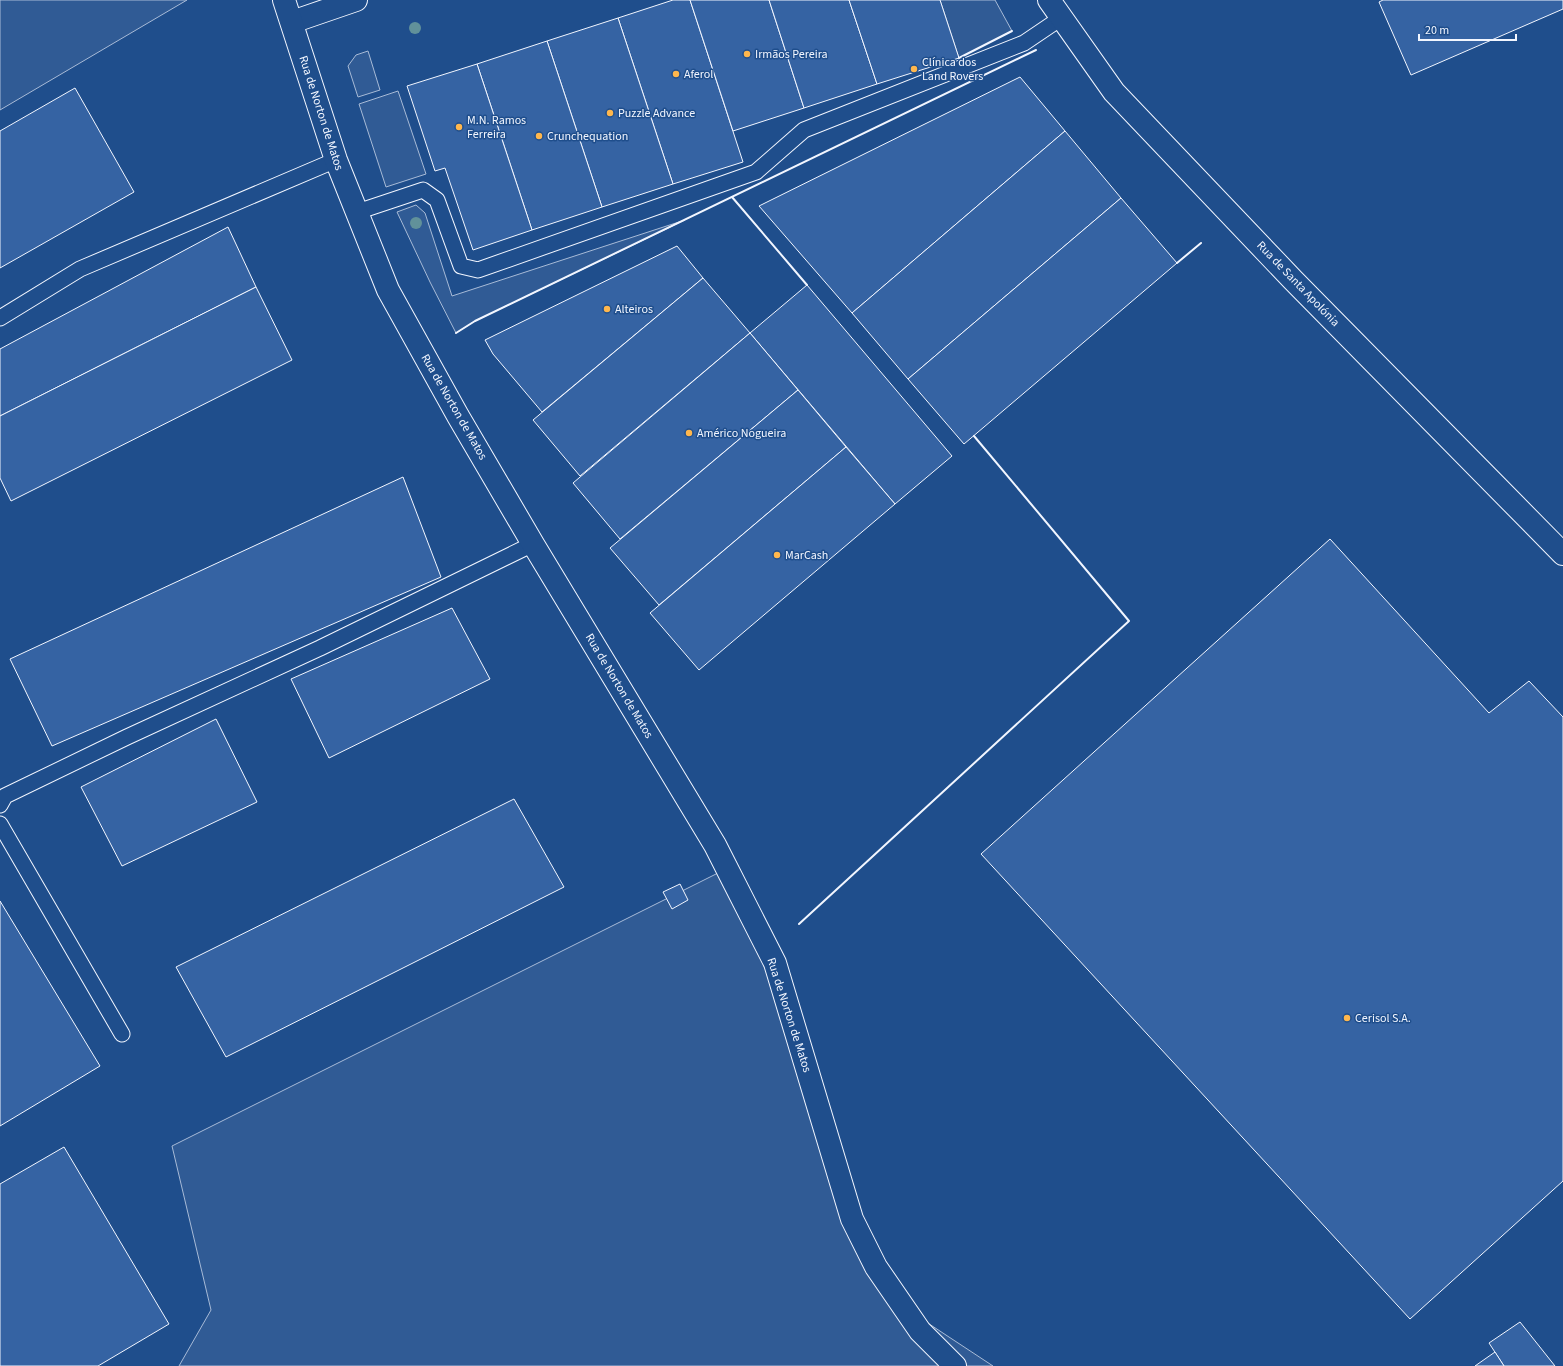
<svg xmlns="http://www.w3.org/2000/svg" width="1563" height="1366" viewBox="0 0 1563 1366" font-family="'Source Sans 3',sans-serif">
<rect width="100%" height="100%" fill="#1f4e8c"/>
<!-- built -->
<g fill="#305b95" stroke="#a8bbd7">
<polygon points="0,0 187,0 0,110"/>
<polygon points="940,0 995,0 1012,31 959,58"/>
<polygon points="368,51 380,90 358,97 348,66 356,55"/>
<polygon points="398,91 426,174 386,187 359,104"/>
<polygon points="416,205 425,213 452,296 685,220 475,321 456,333 430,282 397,212"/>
<polygon points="718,873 765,950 864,1230 911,1312 993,1366 179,1366 211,1310 172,1146"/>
</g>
<!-- building -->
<g fill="#3563a3" stroke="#f2f6ff">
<polygon points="673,0 690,0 743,162 673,184 618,18"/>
<polygon points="690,0 769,0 804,108 733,131"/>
<polygon points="769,0 849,0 877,84 804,108"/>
<polygon points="849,0 940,0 959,58 877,84"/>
<polygon points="1383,0 1563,0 1563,9 1411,75 1379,2"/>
<polygon points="618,18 673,184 602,207 547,41"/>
<polygon points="547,41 602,207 532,230 477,64"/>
<polygon points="477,64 532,230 473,250 445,168 435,171 407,86"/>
<polygon points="1020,77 1065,131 852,313 759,206"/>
<polygon points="75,88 134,192 0,268 0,131"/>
<polygon points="1065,131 1121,198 908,379 852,313"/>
<polygon points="1121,198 1177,263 964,444 908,379"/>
<polygon points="228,227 256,287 0,416 0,349"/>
<polygon points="677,246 703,278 542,412 493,354 485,340"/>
<polygon points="703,278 750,333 580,476 533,420"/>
<polygon points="807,285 952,456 895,504 750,333"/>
<polygon points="256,287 292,360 11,501 0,478 0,416"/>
<polygon points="750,333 798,390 620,539 573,483"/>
<polygon points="798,390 846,447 659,605 610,548"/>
<polygon points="846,447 895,504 699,670 650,613"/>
<polygon points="403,477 441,577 52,746 10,659"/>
<polygon points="1330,539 1489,713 1529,681 1563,717 1563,1181 1410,1319 981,854"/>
<polygon points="452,608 490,679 329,758 291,679"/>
<polygon points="216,719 257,802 122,866 81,787"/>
<polygon points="514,799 564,887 226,1057 176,967"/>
<polygon points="680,884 688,900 672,909 663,892"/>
<polygon points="0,901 100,1066 0,1126"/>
<polygon points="64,1147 169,1324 98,1366 0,1366 0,1184"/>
<polygon points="1520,1322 1555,1366 1504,1366 1489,1343"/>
<polygon points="1495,1352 1504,1366 1475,1366"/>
</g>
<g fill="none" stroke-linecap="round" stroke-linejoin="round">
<defs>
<g id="lane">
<polyline points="357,212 423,190 437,200 461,266 478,270 756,172 804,130 1024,43 1061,18"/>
<polyline points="0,318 80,269 336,160"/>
<polyline points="0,805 5,796 127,737 320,648 533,544"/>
<polyline points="0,824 122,1034"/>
</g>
<g id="street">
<polyline points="1049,0 1114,92 1293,280 1563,554"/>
<polyline points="292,22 356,0"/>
</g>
<polyline id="secondary" points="284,0 336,160 388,290 458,416 533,544 715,845 775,963 852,1219 876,1267 920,1331 955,1366"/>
</defs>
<!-- lane casing -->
<use href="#lane" stroke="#f2f6ff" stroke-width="17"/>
<!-- street casing -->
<use href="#street" stroke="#f2f6ff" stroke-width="24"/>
<!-- secondary casing -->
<use href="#secondary" stroke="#f2f6ff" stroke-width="24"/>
<!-- lane -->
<use href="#lane" stroke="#1f4e8c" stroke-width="15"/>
<!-- street -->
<use href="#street" stroke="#1f4e8c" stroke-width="22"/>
<!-- secondary -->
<use href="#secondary" stroke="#1f4e8c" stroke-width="22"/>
<!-- wall -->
<g stroke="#f2f6ff" stroke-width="2">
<polyline points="959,58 1012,31"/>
<polyline points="732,197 807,285"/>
<polyline points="1177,263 1201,243"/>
<polyline points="456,333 475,321 1036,50"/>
<polyline points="799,924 1129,621 974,436"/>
</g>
</g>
<!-- trees -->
<g fill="#61919a">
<circle cx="415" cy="28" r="6"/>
<circle cx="416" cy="223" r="6"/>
</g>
<!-- markers -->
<g fill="#ffb74d" stroke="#1f4e8c" stroke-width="1.5">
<circle cx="747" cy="54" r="4"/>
<circle cx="914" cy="69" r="4"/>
<circle cx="676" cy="74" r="4"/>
<circle cx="610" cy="113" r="4"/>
<circle cx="459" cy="127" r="4"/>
<circle cx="539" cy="136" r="4"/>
<circle cx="607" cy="309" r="4"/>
<circle cx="689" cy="433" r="4"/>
<circle cx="777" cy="555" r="4"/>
<circle cx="1347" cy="1018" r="4"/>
</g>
<g text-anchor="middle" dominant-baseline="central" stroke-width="3" stroke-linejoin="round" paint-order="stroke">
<!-- poi labels -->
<g font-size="12" fill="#f2f6ff" stroke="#1f4e8c" text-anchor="start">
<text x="755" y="54">Irmãos Pereira</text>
<text x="922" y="62">Clínica dos<tspan x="922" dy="14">Land Rovers</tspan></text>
<text x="684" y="74">Aferol</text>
<text x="618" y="113">Puzzle Advance</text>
<text x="467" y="120">M.N. Ramos<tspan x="467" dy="14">Ferreira</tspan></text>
<text x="547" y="136">Crunchequation</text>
<text x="615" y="309">Alteiros</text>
<text x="697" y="433">Américo Nogueira</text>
<text x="785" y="555">MarCash</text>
<text x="1355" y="1018">Cerisol S.A.</text>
</g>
<!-- street labels -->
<g font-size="12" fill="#f2f6ff" stroke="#1f4e8c">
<text transform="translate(321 113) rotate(72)">Rua de Norton de Matos</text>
<text transform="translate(1298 284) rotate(46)">Rua de Santa Apolónia</text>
<text transform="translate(454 407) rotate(60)">Rua de Norton de Matos</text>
<text transform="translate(619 686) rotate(59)">Rua de Norton de Matos</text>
<text transform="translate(789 1015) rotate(72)">Rua de Norton de Matos</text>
</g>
</g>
<!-- scale -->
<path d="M1419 34v6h97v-6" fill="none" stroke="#f2f6ff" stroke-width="2"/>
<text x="1425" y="34" font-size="12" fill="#f2f6ff" stroke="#1f4e8c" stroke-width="3" paint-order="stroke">20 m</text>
</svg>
